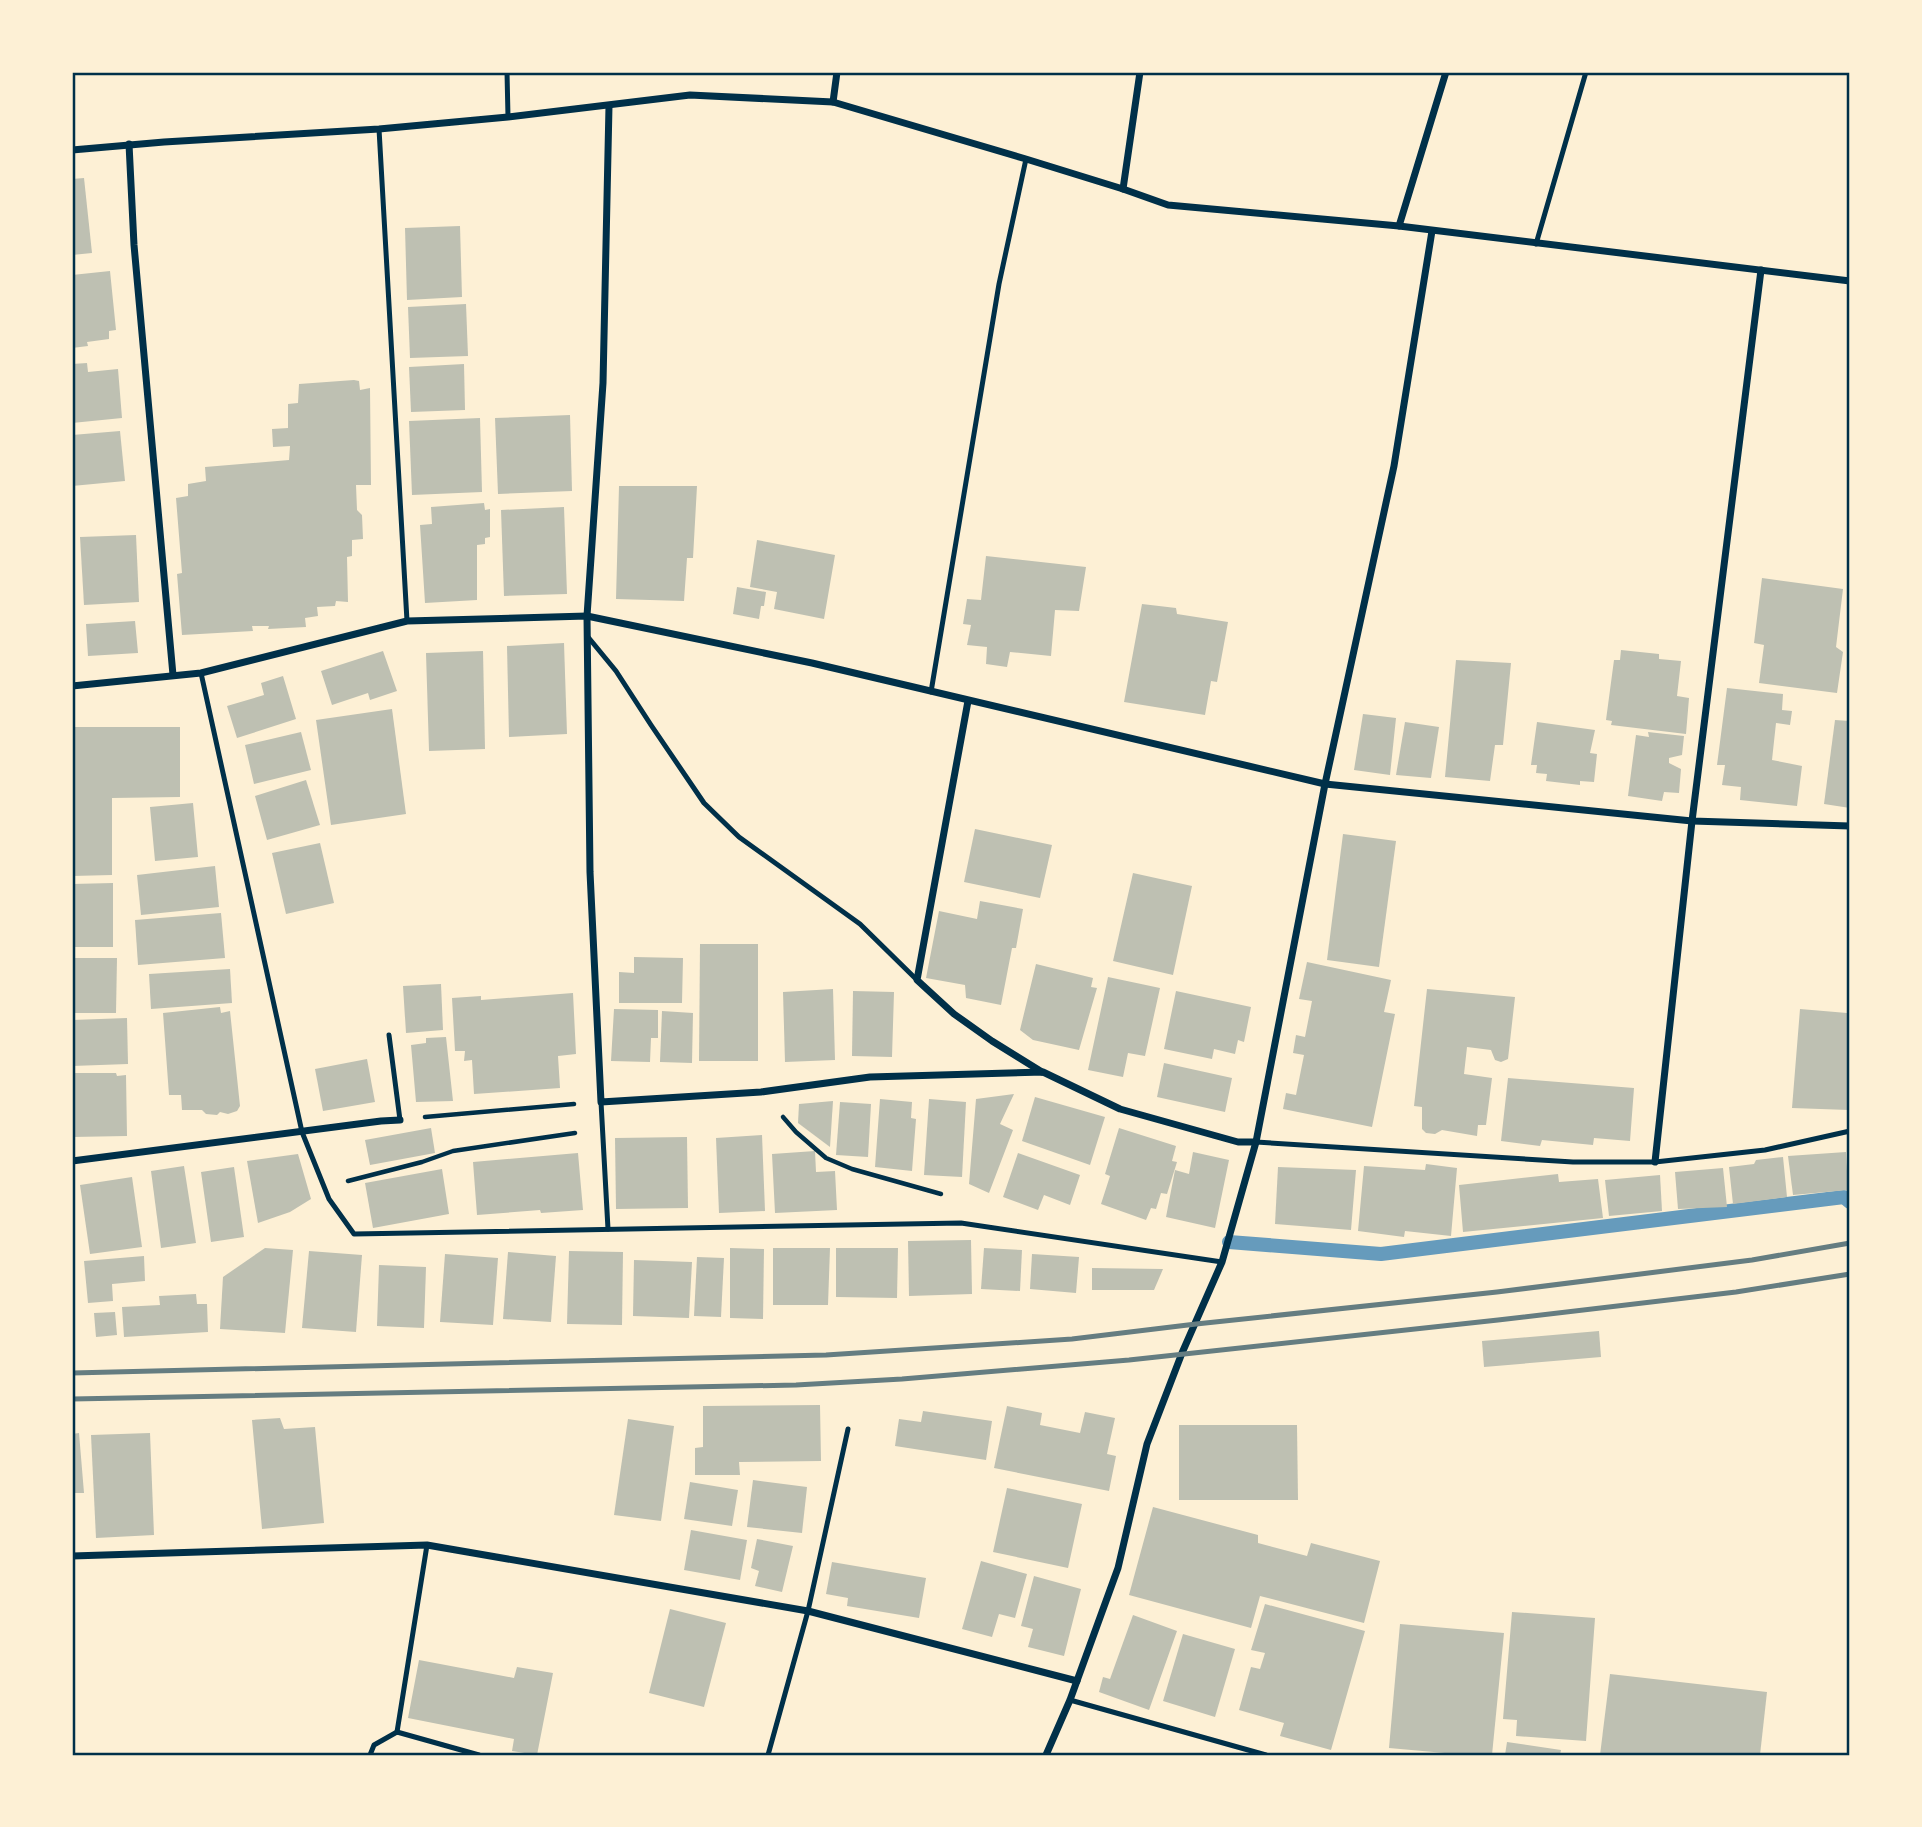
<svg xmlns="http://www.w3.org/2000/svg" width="1922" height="1827" viewBox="0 0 1922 1827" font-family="Literata,serif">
<rect width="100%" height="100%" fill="#fdf0d5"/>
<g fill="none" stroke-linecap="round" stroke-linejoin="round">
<!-- stream -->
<polyline stroke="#669bbc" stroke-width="14" points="1229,1242 1381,1254 1844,1197 1850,1202"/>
</g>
<!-- building -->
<g fill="#bec0b2">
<polygon points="84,178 92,253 72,255 72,179"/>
<polygon points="460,226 462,297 407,300 405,228"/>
<polygon points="110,271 116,330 109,331 109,339 87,342 88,346 72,348 72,275"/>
<polygon points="466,304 468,356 410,358 408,307"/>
<polygon points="87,363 88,372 118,369 122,418 72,423 72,364"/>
<polygon points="464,364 465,410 411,412 409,367"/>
<polygon points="354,380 359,381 360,390 370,388 371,485 356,485 357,510 362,515 363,539 352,540 352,556 347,557 348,602 336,601 335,606 317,607 318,616 305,618 306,627 268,629 269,626 252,626 253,631 182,635 177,574 182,573 176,498 188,496 188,484 206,481 205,467 289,460 290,446 273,447 272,429 288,428 288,404 298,403 299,384"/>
<polygon points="570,415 572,491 498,494 495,418"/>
<polygon points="480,418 482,492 412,495 409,421"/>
<polygon points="120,431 125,481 72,486 72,435"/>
<polygon points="619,486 697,486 693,558 687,558 684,601 616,599"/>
<polygon points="484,503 485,510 490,509 490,537 485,538 485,544 477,545 477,600 425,603 420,525 432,524 431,507"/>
<polygon points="564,507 567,594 504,596 501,510"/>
<polygon points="136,535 139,602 84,605 80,537"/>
<polygon points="757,540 835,555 824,619 774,609 777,592 750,587"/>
<polygon points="986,556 1086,567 1079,611 1055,610 1051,656 1010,652 1007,667 986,664 987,647 967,645 971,625 963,624 967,599 981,600"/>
<polygon points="1762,578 1843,589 1836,647 1843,652 1837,693 1759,683 1764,645 1754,643"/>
<polygon points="737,587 766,592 764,606 761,606 759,619 733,614"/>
<polygon points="1142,604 1176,608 1177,614 1228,622 1217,682 1211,681 1205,715 1124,702"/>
<polygon points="135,621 138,653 88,656 86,624"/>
<polygon points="564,643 567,734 509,737 507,646"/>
<polygon points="1621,650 1659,654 1659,659 1681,661 1677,696 1689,698 1686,734 1611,725 1612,721 1606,720 1614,660 1620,660"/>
<polygon points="383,651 397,691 370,700 368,693 332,705 321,671"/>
<polygon points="483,651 485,749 429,751 426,653"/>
<polygon points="1456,660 1511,663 1503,745 1495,745 1490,781 1445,777"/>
<polygon points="283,676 296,719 237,738 227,706 264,695 261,683"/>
<polygon points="1727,688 1783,694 1782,710 1792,711 1790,725 1776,723 1772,760 1802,766 1797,806 1740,800 1741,787 1722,785 1725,765 1717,765"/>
<polygon points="392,709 406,814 331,825 316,720"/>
<polygon points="1363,714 1396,718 1390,775 1354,770"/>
<polygon points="1835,720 1850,721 1850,808 1824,804"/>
<polygon points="1405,722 1439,727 1431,778 1396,775"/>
<polygon points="1537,722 1595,730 1590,753 1597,754 1594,782 1580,781 1580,785 1546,781 1547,774 1536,773 1537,765 1531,765"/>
<polygon points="72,727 180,727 180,797 112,798 112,875 72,876"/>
<polygon points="301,732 311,770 254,784 245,745"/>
<polygon points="1648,732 1684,736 1682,755 1669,758 1669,763 1681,769 1679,793 1664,792 1662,801 1628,796 1636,735 1649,737"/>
<polygon points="306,780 320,825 267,840 255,796"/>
<polygon points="193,803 198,857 155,861 150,807"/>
<polygon points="975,829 1052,845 1040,898 964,882"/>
<polygon points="1343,834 1396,841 1379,967 1327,960"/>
<polygon points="320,843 334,903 286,914 272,853"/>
<polygon points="215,866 219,907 141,915 137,875"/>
<polygon points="1133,873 1192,886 1173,975 1113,961"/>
<polygon points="113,883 113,947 72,947 72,884"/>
<polygon points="980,901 1023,909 1016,948 1012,948 1001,1005 966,998 965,985 926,978 939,911 977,919"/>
<polygon points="221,913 225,958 138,965 135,920"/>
<polygon points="700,944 758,944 758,1061 699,1061"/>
<polygon points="634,957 683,958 682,1003 619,1003 619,972 634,973"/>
<polygon points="72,958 117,958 116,1013 72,1013"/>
<polygon points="1307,962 1391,980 1384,1012 1395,1014 1372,1127 1283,1109 1286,1093 1296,1095 1304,1055 1293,1053 1296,1035 1305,1037 1312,1001 1299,999"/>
<polygon points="1036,964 1093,978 1091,987 1097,988 1079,1050 1033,1040 1020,1030"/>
<polygon points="230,969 232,1003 151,1009 149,974"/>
<polygon points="1108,977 1160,988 1145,1056 1128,1053 1123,1077 1088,1070"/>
<polygon points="441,984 443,1030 406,1033 403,986"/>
<polygon points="833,989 835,1060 785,1062 783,992"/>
<polygon points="1427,989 1515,997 1508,1059 1501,1062 1495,1060 1491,1050 1467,1047 1464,1074 1492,1078 1486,1125 1478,1125 1477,1136 1442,1130 1435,1134 1426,1133 1422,1129 1422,1107 1414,1106"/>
<polygon points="853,991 894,992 892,1057 852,1056"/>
<polygon points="1176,991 1251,1007 1244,1042 1238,1040 1235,1054 1214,1049 1212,1059 1164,1049"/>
<polygon points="573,993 576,1054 558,1056 560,1088 474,1094 472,1060 464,1061 465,1051 455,1051 452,998 481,996 481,1000"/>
<polygon points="220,1007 221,1013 230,1011 240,1106 237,1111 228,1114 220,1112 217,1115 206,1114 202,1110 182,1110 181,1095 169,1095 163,1013"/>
<polygon points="1848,1008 1850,1008 1849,1110 1792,1108 1800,1009 1847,1013"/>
<polygon points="614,1009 658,1010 658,1038 651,1038 650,1062 611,1061"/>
<polygon points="662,1011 693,1013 692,1063 660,1062"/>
<polygon points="127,1018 128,1064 72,1066 72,1020"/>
<polygon points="446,1037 453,1101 416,1102 411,1045 426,1043 426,1038"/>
<polygon points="367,1059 375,1102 323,1111 315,1069"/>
<polygon points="1164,1063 1232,1078 1225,1112 1157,1097"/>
<polygon points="72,1073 116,1073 117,1076 126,1075 127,1136 72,1137"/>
<polygon points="1508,1078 1634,1088 1630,1141 1594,1138 1593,1145 1542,1140 1540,1146 1501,1141"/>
<polygon points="1014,1094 1000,1124 1013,1130 989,1193 969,1184 976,1099"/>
<polygon points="1035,1097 1105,1117 1090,1165 1022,1141"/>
<polygon points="880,1099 912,1102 911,1118 916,1119 912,1171 875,1167"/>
<polygon points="929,1099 966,1102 962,1177 924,1175"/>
<polygon points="833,1101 830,1147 798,1123 799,1104"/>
<polygon points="840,1102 871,1104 868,1157 836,1155"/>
<polygon points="431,1128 435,1153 370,1165 365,1140"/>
<polygon points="1119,1128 1176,1146 1172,1161 1177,1162 1167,1194 1161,1193 1156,1209 1151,1208 1146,1220 1101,1204 1110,1176 1105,1174"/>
<polygon points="762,1135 765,1211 719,1213 716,1138"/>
<polygon points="687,1137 688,1208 616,1209 615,1138"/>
<polygon points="815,1151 816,1172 835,1171 837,1210 775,1213 772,1154"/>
<polygon points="1193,1152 1229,1160 1215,1228 1166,1217 1175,1170 1189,1174"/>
<polygon points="1846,1152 1848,1190 1793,1195 1788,1156"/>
<polygon points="578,1153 583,1210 541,1213 540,1210 477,1215 473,1162"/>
<polygon points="1018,1153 1080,1175 1070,1205 1044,1195 1038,1210 1003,1197"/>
<polygon points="298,1154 311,1199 290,1212 258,1223 247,1161"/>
<polygon points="1783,1157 1787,1197 1733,1204 1729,1167 1754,1164 1756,1160"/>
<polygon points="1426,1164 1457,1168 1451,1236 1405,1231 1404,1237 1358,1231 1364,1166 1425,1170"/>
<polygon points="184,1166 196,1243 161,1248 151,1171"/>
<polygon points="234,1167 244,1237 211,1242 201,1172"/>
<polygon points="1278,1167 1356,1170 1351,1230 1275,1224"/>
<polygon points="1723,1168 1727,1207 1678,1209 1675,1172"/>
<polygon points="442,1169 449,1214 373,1228 365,1183"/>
<polygon points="1558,1174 1559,1182 1598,1179 1603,1218 1463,1232 1459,1185"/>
<polygon points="1660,1175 1662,1211 1609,1216 1605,1180"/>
<polygon points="132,1177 142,1247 90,1254 80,1185"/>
<polygon points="971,1240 972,1294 909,1296 908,1241"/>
<polygon points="265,1248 293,1250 285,1333 220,1329 223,1277"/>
<polygon points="730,1248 764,1249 763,1319 730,1318"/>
<polygon points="773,1248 830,1248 828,1305 773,1305"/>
<polygon points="836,1248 898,1248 897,1298 836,1297"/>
<polygon points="984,1248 1022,1250 1020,1291 981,1289"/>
<polygon points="309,1251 362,1255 356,1332 302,1328"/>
<polygon points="569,1251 623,1252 622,1325 567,1324"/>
<polygon points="508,1252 556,1256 551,1322 503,1319"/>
<polygon points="445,1254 498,1258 493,1325 440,1322"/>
<polygon points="1032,1254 1079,1257 1076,1293 1030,1289"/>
<polygon points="144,1256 145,1281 112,1284 113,1301 88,1303 84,1261"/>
<polygon points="697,1257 724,1258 721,1317 694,1316"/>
<polygon points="634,1260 692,1262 689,1318 633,1316"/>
<polygon points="379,1265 426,1267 424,1328 377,1326"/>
<polygon points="1092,1268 1163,1269 1154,1290 1092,1290"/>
<polygon points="196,1294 197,1304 207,1304 208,1332 124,1337 122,1307 160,1305 159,1296"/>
<polygon points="115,1312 117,1335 96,1337 94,1313"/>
<polygon points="1599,1331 1601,1357 1484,1367 1482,1341"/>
<polygon points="820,1405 821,1461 739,1462 740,1475 695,1475 695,1448 703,1447 703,1406"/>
<polygon points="1007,1406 1042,1413 1040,1425 1080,1433 1085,1412 1115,1418 1107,1454 1116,1456 1109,1491 994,1468"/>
<polygon points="923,1411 992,1421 986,1460 895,1446 899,1419 921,1422"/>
<polygon points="280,1418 284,1429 315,1427 324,1523 262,1529 252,1420"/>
<polygon points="628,1419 674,1426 661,1521 614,1515"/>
<polygon points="1179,1425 1297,1425 1298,1500 1179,1500"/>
<polygon points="79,1433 84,1493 72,1493 72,1434"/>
<polygon points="150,1433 154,1535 96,1538 91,1435"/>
<polygon points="753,1480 807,1487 802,1533 747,1527"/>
<polygon points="690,1482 738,1490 732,1526 684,1519"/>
<polygon points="1007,1488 1082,1504 1068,1568 993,1552"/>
<polygon points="1153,1507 1258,1535 1258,1543 1307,1556 1311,1543 1380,1561 1364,1623 1260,1596 1251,1628 1129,1595"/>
<polygon points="691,1530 747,1540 740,1580 684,1570"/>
<polygon points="757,1539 793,1546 782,1592 755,1586 759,1571 751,1568"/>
<polygon points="981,1561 1027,1574 1015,1618 999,1614 992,1637 962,1629"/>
<polygon points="832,1562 926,1578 919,1618 847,1606 848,1598 826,1594"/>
<polygon points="1034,1576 1081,1589 1064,1656 1028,1647 1033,1629 1021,1626"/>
<polygon points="1265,1604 1365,1631 1331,1750 1280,1736 1284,1723 1239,1710 1251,1667 1260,1669 1265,1653 1251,1650"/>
<polygon points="670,1609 726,1623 704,1707 649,1693"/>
<polygon points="1512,1612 1595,1618 1586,1741 1516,1736 1517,1720 1503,1719"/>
<polygon points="1133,1615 1177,1631 1149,1710 1099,1692 1103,1677 1110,1679"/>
<polygon points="1400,1624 1504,1633 1492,1755 1467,1755 1389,1748"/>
<polygon points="1183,1634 1235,1649 1215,1717 1163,1701"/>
<polygon points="419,1660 514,1678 517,1667 553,1673 537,1755 512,1751 514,1739 408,1718"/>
<polygon points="1610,1674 1767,1692 1760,1755 1600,1755"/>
<polygon points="1507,1742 1561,1750 1560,1755 1505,1755"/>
</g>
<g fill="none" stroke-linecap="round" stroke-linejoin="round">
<!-- path -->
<g stroke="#003049" stroke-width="4.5">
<polyline points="425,1117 574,1104"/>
<polyline points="783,1117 796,1132 826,1158 852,1169 941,1194"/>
<polyline points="348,1181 422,1162 453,1151 575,1133"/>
</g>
<!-- service -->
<g stroke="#003049" stroke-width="5">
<polyline points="507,72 508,117"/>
<polyline points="379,129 407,621"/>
<polyline points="1536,244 1586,72"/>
<polyline points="588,637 616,671 651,725 704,803 739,837 860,924 917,980"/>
<polyline points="201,673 302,1132 329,1199 354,1234 961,1223 1222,1262"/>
<polyline points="931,692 999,284 1026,159"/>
<polyline points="389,1035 400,1120"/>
<polyline points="601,1102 608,1229"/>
<polyline points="1256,1142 1573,1162 1655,1162 1765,1150 1850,1131"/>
<polyline points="1070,1700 1266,1755"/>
<polyline points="397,1732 427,1545"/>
<polyline points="370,1755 374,1745 397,1732 479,1755"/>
<polyline points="768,1755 808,1611 848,1429"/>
</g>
<!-- minor -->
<g stroke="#003049" stroke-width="7">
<polyline points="833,102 837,72"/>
<polyline points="609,106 603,383 587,616 590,872 601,1102 761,1092 870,1077 1043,1072 1120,1109 1238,1142 1256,1142"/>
<polyline points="129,144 134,245 173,675"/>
<polyline points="72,150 164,142 379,129 508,117 690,95 833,102 1026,159 1123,189 1168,205 1399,226 1850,281"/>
<polyline points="1123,189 1140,72"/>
<polyline points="1399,226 1446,72"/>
<polyline points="72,686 201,673 407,621 587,616 812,663 1325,784 1692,821 1850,826"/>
<polyline points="968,701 917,980 954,1014 992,1041 1042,1072"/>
<polyline points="72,1161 381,1121 400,1120"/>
<polyline points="1655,1162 1692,821 1761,270"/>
<polyline points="72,1556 427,1545 808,1611 1077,1681"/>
<polyline points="1046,1755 1070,1700 1118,1568 1147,1444 1182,1353 1222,1262 1256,1142 1325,784 1394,466 1432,231"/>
</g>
<!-- rail -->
<g stroke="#657d81" stroke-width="5">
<polyline points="72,1373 826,1355 1072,1339 1196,1324 1497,1292 1752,1260 1850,1243"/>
<polyline points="72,1399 796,1385 902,1379 1129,1360 1498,1320 1736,1292 1850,1274"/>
</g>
</g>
<!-- border -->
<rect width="1922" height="1827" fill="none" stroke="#fdf0d5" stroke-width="147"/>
<rect x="74" y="74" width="1774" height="1680" fill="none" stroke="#003049" stroke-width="2.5"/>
</svg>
